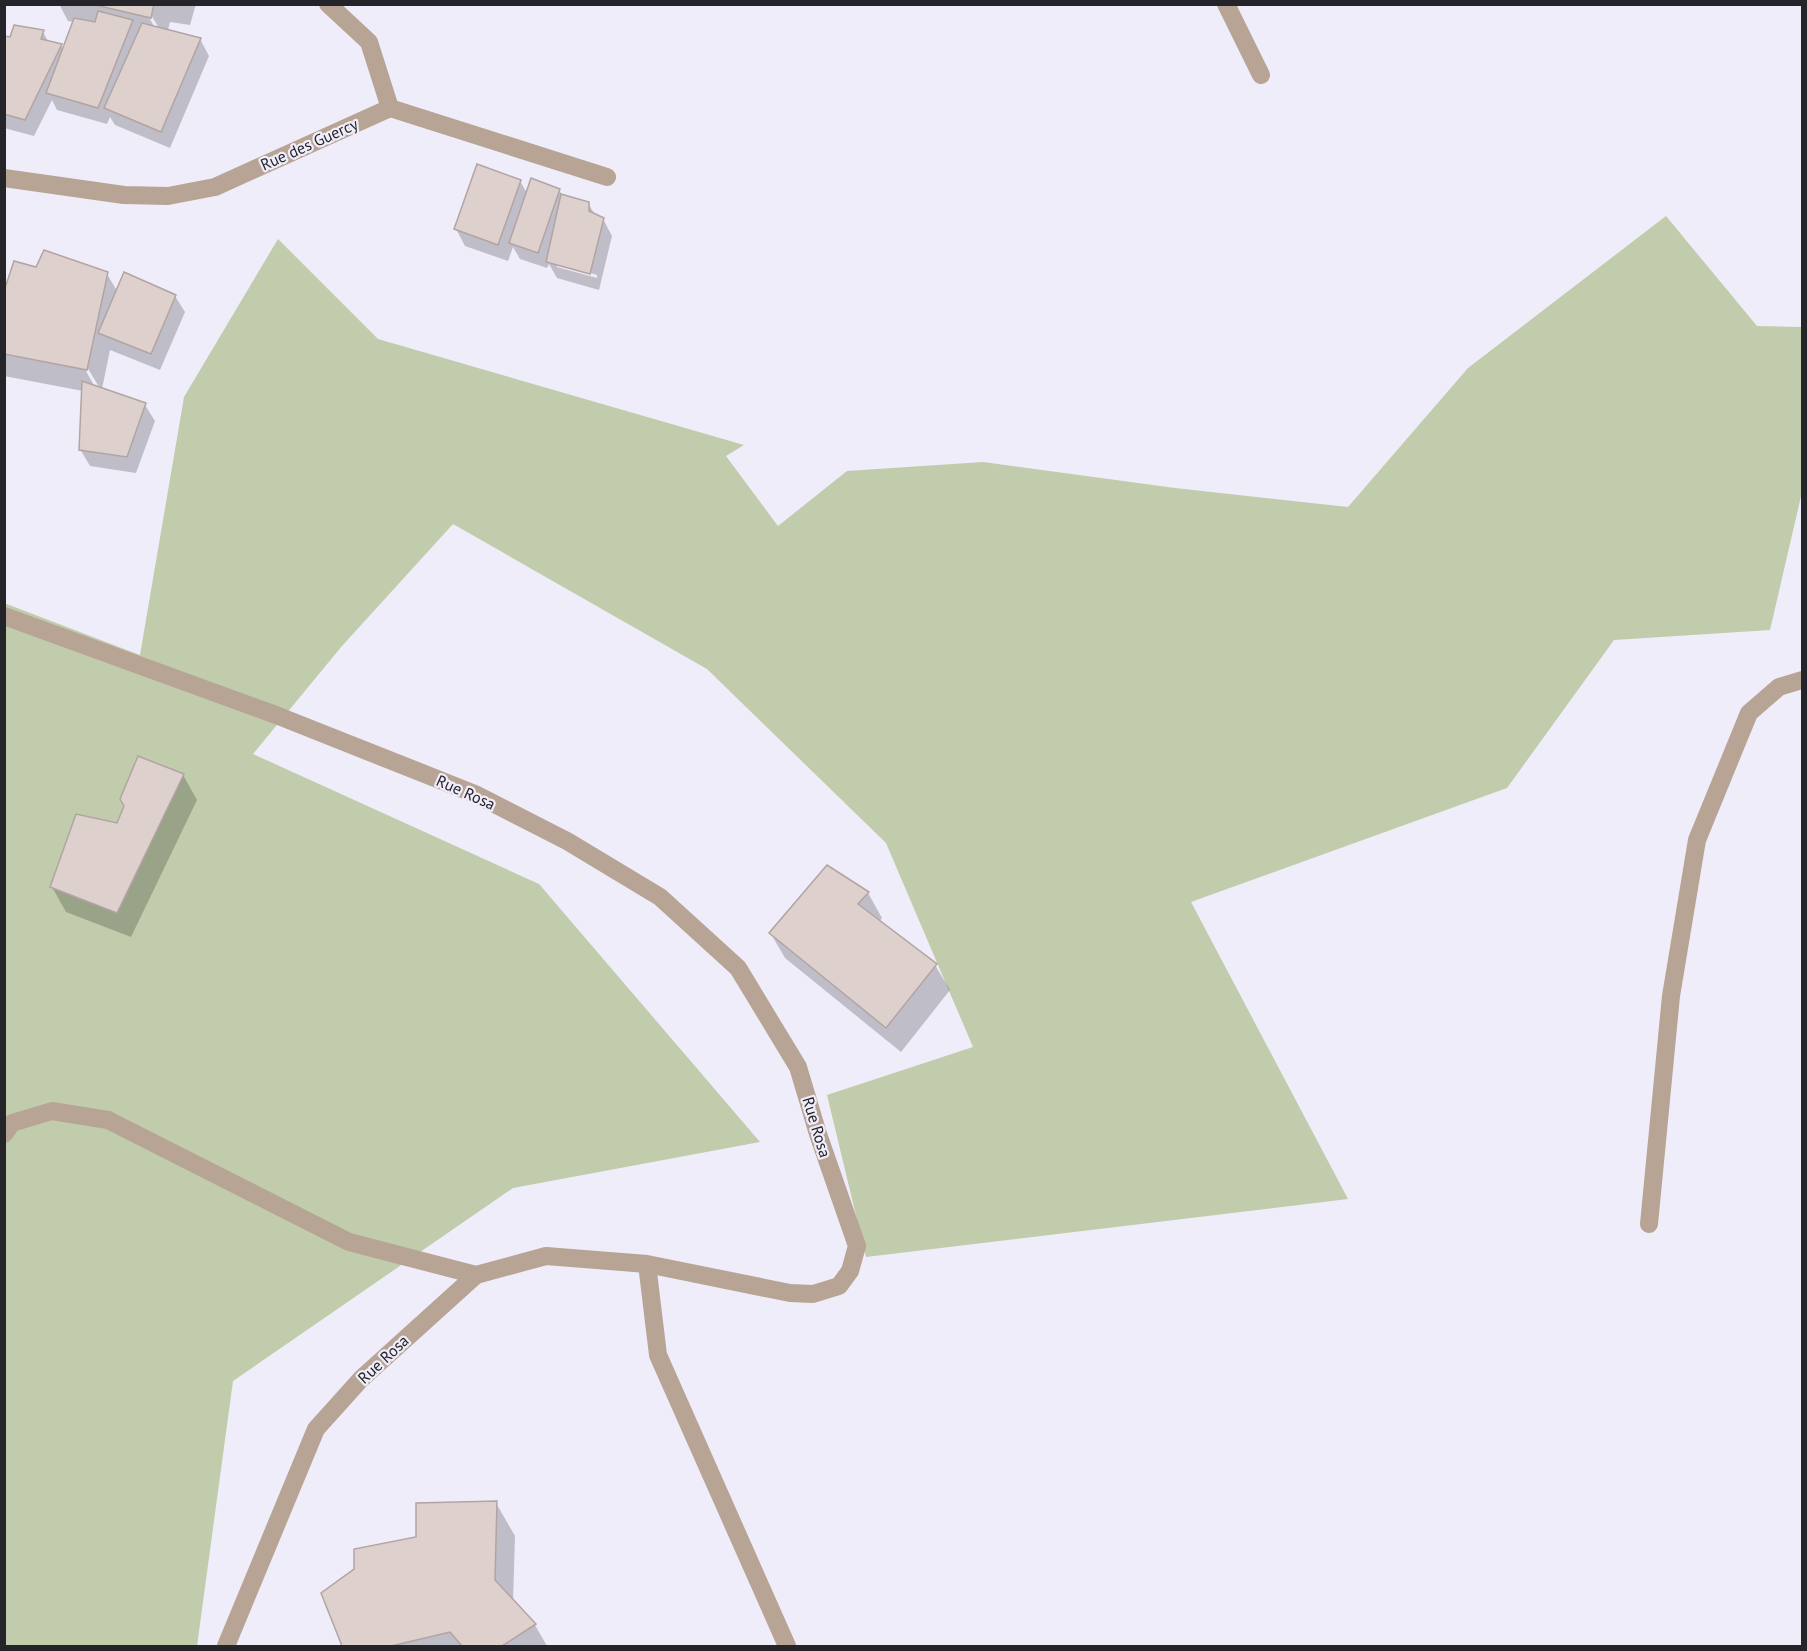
<svg xmlns="http://www.w3.org/2000/svg" width="1807" height="1651" font-family="'PT Sans',sans-serif">
	<rect width="100%" height="100%" fill="#efedf9"/>
	<path fill="#c0ccab" d="M 1666,216 L 1757,326 L 1802,327 L 1802,492 L 1770,630 L 1614,640 L 1507,788 L 1191,902 L 1348,1199 L 866,1257 L 827,1095 L 973,1047 L 886,843 L 707,669 L 453,524 L 342,646 L 253,754 L 539,884 L 760,1142 L 513,1188 L 233,1381 L 197,1646 L 5,1646 L 4,603 L 140,655 L 184,397 L 278,239 L 378,339 L 744,445 L 726,456 L 778,526 L 847,471 L 983,462 L 1175,488 L 1348,507 L 1468,368 Z"/>
	<path fill="#0003" fill-rule="evenodd" d="M 59,4 L 196,4 L 190,25 L 170,22 L 168,30 L 200,39 L 209,56 L 170,148 L 115,125 L 110,117 L 107,124 L 57,110 L 52,100 L 34,136 L 4,128 L 4,38 L 43,32 L 49,43 L 61,46 L 64,50 L 74,22 L 68,21 ZM 148,10 L 159,28 L 155,28 L 146,12 Z
		M 520,181 L 527,193 L 559,190 L 563,196 L 588,203 L 595,215 L 603,219 L 612,236 L 599,290 L 557,278 L 549,264 L 547,268 L 520,259 L 513,247 L 508,261 L 465,246 L 456,229 ZM 557,263 L 597,275 L 597,278 L 557,267 Z
		M 37,268 L 107,274 L 117,291 L 175,296 L 185,312 L 160,370 L 110,350 L 102,389 L 145,405 L 155,421 L 136,473 L 90,466 L 80,449 L 83,391 L 4,376 L 4,296 ZM 84,362 L 99,387 L 95,387 L 82,364 Z
		M 183,775 L 197,800 L 131,937 L 66,912 L 52,887 L 118,825 Z
		M 828,867 L 868,893 L 882,918 L 879,922 L 935,965 L 950,990 L 901,1052 L 785,958 L 771,934 Z
		M 496,1503 L 515,1536 L 513,1602 L 535,1625 L 547,1646 L 343,1646 L 323,1594 L 418,1538 Z"/>
	<path fill="#ded0cd" stroke="#b2a4a2" stroke-width="1.5" d="M 91,4 L 154,4 L 151,18 Z
		M 98,11 L 133,20 L 98,108 L 46,93 L 74,18 L 95,22 Z
		M 142,23 L 201,38 L 161,132 L 104,108 Z
		M 14,25 L 44,30 L 41,39 L 62,44 L 25,120 L 4,114 L 4,36 L 10,37 Z
		M 477,164 L 521,180 L 498,245 L 454,229 Z
		M 531,178 L 560,189 L 538,253 L 509,243 Z
		M 561,194 L 589,202 L 589,211 L 604,218 L 590,274 L 546,262 Z
		M 44,250 L 108,272 L 87,370 L 4,354 L 4,291 L 14,261 L 36,267 Z
		M 124,272 L 176,295 L 151,354 L 98,333 Z
		M 82,381 L 146,403 L 127,457 L 79,450 Z
		M 138,756 L 184,774 L 117,913 L 50,887 L 76,814 L 117,823 L 124,806 L 120,799 Z
		M 827,865 L 869,892 L 858,904 L 937,964 L 886,1028 L 769,933 Z
		M 497,1501 L 495,1580 L 536,1624 L 502,1646 L 462,1646 L 450,1632 L 391,1646 L 342,1646 L 321,1593 L 354,1569 L 354,1549 L 416,1537 L 416,1503 Z"/>
	<g fill="none" stroke-linecap="round" stroke-linejoin="round">
		<path stroke="#b7a495" stroke-width="18" d="M 328,4 L 369,42 L 390,108
			M 1226,4 L 1261,75
			M 4,178 L 124,195 L 168,196 L 215,187 L 390,108 L 607,177
			M 4,616 L 276,715 L 475,794 L 567,841 L 660,897 L 738,968 L 798,1067 L 818,1134 L 857,1246 L 850,1271 L 839,1286 L 813,1294 L 790,1293 L 647,1264 L 546,1256 L 476,1275 L 361,1379 L 316,1429 L 226,1646
			M 4,1134 L 12,1123 L 52,1111 L 108,1120 L 349,1242 L 476,1275
			M 1649,1224 L 1671,996 L 1697,840 L 1749,713 L 1779,687 L 1802,680
			M 647,1264 L 658,1355 L 787,1646"/>
	</g>
	<g text-anchor="middle" stroke-width="4.5" stroke-linejoin="round" paint-order="stroke">
		<g font-size="16" fill="#252429" stroke="#efedf9">
			<text transform="translate(309 144) rotate(-24)" y="6">Rue des Guercy</text>
			<text transform="translate(466 792) rotate(24)" y="6">Rue Rosa</text>
			<text transform="translate(817 1127) rotate(73)" y="6">Rue Rosa</text>
			<text transform="translate(383 1359) rotate(-43)" y="6">Rue Rosa</text>
		</g>
	</g>
	<rect width="1807" height="1651" fill="none" stroke="#252429" stroke-width="12"/>
</svg>
